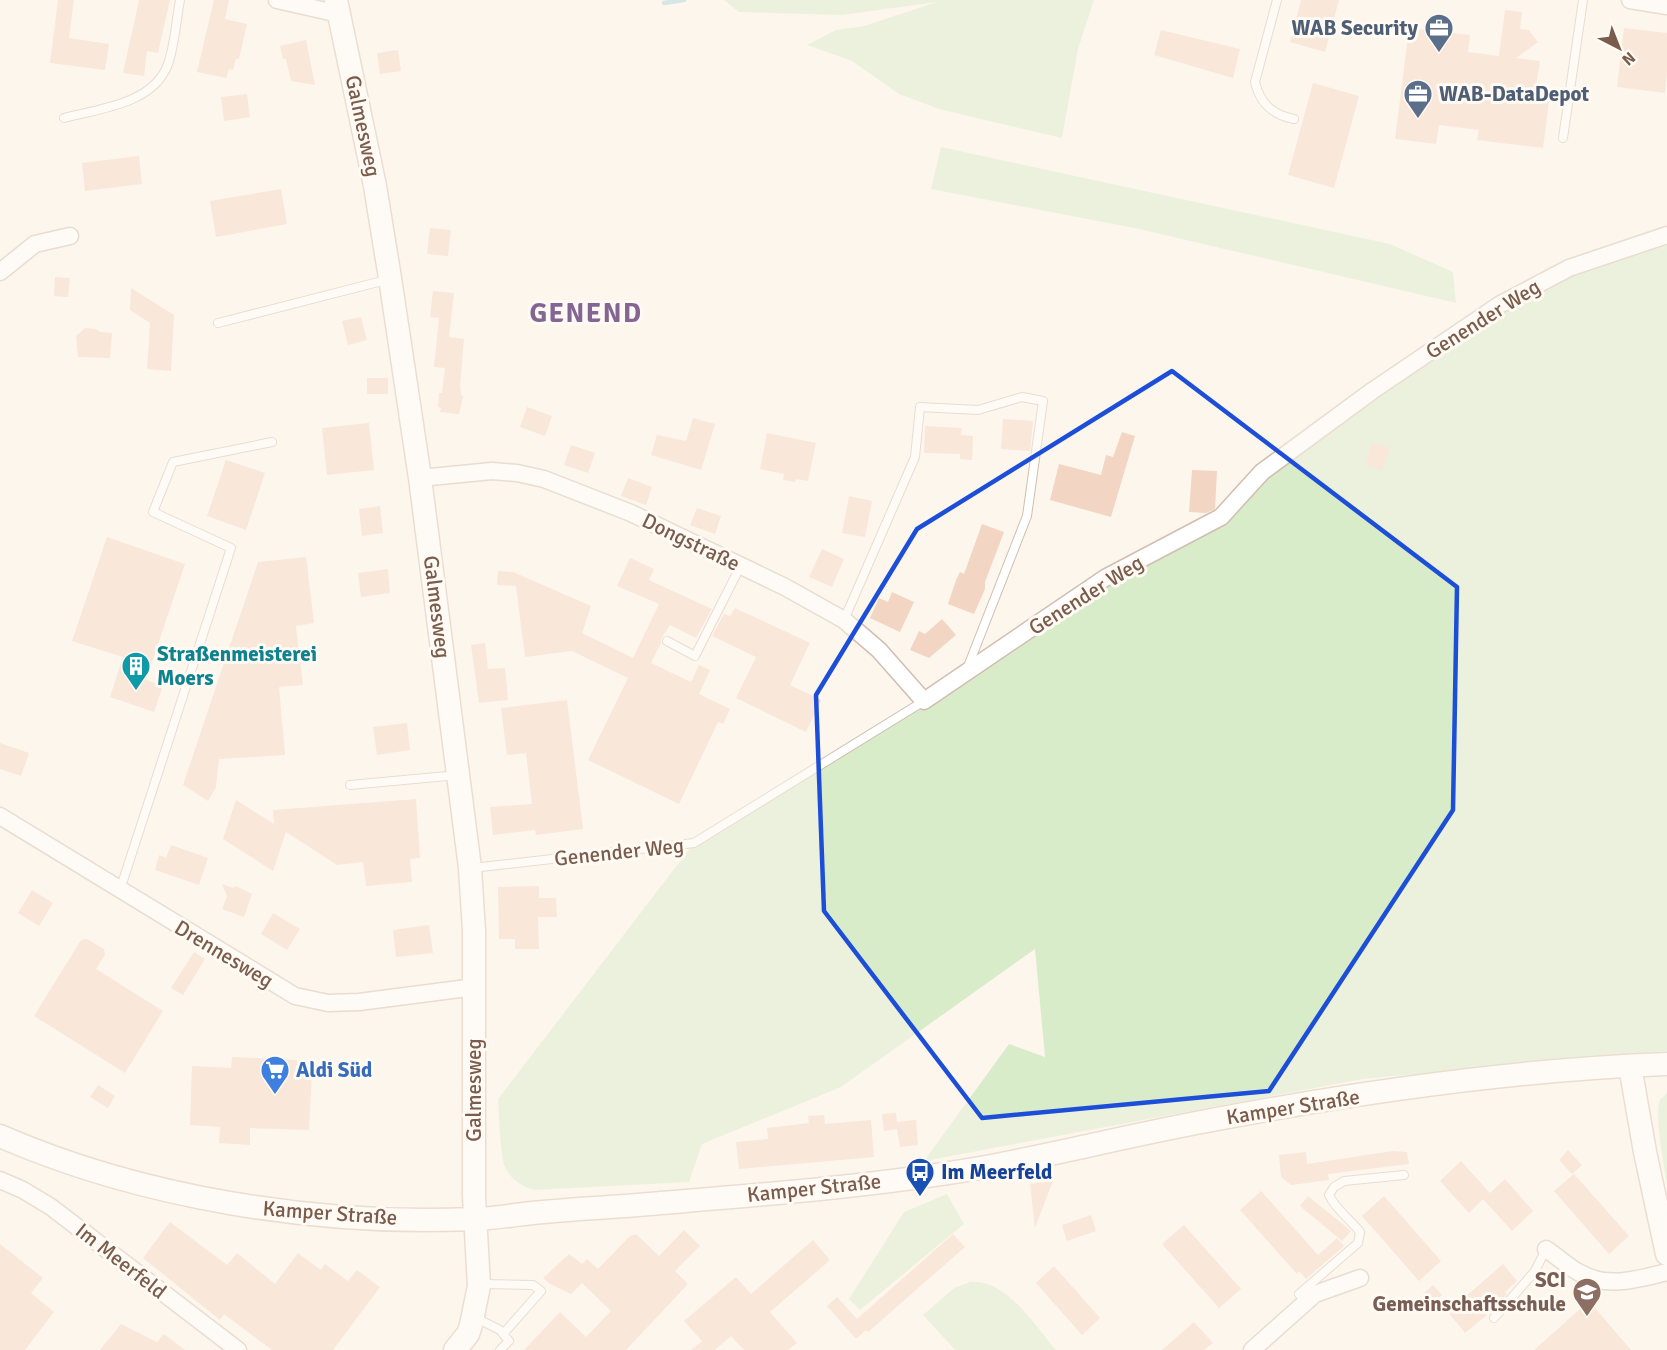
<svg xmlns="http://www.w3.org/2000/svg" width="1667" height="1350" font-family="Signika,sans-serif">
	<rect width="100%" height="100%" fill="#fdf6ec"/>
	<path fill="#d8ecc9" d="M 724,0 L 1094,0 L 1078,49 L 1062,138 L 939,109 L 899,94 L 852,61 L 807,45 L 836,30 L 864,26 L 937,2 L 842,15 L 739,12 Z
		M 941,147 L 1390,244 L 1453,272 L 1456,303 L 1139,229 L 931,189 Z
		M 1667,235 L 1667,1051 L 1363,1079 L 924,1161 L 1009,1044 L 1045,1057 L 1035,949 L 841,1087 L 702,1144 L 689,1182 L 534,1190 C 522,1187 510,1179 505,1167 C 500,1155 499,1115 498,1099 L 694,843 L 966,673 L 1105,578 L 1221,517 L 1262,472 L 1499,305 Z
		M 1667,1093 L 1667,1184 C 1664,1167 1654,1115 1660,1100 C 1662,1098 1665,1095 1667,1093 Z
		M 947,1194 L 964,1224 L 860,1310 L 849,1299 L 904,1212 Z
		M 970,1282 C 1006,1279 1034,1324 1056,1350 L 955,1350 L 923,1315 L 954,1288 Z"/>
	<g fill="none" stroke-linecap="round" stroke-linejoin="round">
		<path stroke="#a5d3da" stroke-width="4.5" d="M 664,3 L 684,0"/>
	</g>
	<path fill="#f3d5c3" d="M 58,0 L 74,0 L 69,38 L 109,44 L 105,70 L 50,63 Z
		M 139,0 L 170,0 L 158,53 L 147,51 L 144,76 L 123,73 Z
		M 214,0 L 229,0 L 225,19 L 247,24 L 239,59 L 236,59 L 233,70 L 229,69 L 226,78 L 197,72 Z
		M 1301,0 L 1339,0 L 1325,52 L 1290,42 Z
		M 1505,10 L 1522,12 L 1520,29 L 1529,30 L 1538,42 L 1516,58 L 1540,61 L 1534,99 L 1549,101 L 1543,148 L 1477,140 L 1479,130 L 1439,125 L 1436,144 L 1395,139 L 1409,28 L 1470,35 L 1468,52 L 1499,56 Z
		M 1624,28 L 1667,33 L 1667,74 L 1665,93 L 1617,87 Z
		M 1161,30 L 1240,49 L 1233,78 L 1154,55 Z
		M 306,40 L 315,85 L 291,81 L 286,59 L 283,59 L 280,46 Z
		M 398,50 L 401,71 L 380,74 L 377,53 Z
		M 1313,83 L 1359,96 L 1334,188 L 1288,175 Z
		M 247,94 L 250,117 L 224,121 L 221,97 Z
		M 139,156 L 142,184 L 85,191 L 82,163 Z
		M 281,189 L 287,224 L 216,237 L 210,201 Z
		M 430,228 L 451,230 L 448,256 L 427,254 Z
		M 55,277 L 70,278 L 68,297 L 54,296 Z
		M 131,288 L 174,315 L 171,371 L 147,369 L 150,323 L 130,310 Z
		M 433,291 L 454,293 L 449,337 L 464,339 L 460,386 L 461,394 L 463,397 L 459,414 L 440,412 L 441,408 L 438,407 L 439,393 L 442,393 L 445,368 L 434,367 L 439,318 L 430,317 Z
		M 361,317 L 367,340 L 348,345 L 342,321 Z
		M 85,328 L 96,329 L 100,332 L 112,333 L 110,358 L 78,357 L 76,336 Z
		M 367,378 L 388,378 L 388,394 L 367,394 Z
		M 527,407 L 552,416 L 545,436 L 520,427 Z
		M 693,418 L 715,424 L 701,470 L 651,455 L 657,435 L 686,441 Z
		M 1003,419 L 1033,421 L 1030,451 L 1001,449 Z
		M 369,423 L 374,470 L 327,475 L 322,428 Z
		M 925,426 L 962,428 L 961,435 L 973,436 L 972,460 L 960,459 L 960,454 L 924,453 Z
		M 1122,432 L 1135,436 L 1111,517 L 1050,500 L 1059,464 L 1101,475 L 1106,455 L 1113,457 Z
		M 767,433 L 816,443 L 808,481 L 796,479 L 795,482 L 783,480 L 784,474 L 760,469 Z
		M 1372,442 L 1390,448 L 1382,471 L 1365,465 Z
		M 571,445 L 595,453 L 588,473 L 564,465 Z
		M 226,460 L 265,473 L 246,530 L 207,516 Z
		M 1192,470 L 1217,471 L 1215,509 L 1206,513 L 1189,512 Z
		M 628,478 L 652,487 L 646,505 L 621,496 Z
		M 849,496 L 872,501 L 865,537 L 842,533 Z
		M 380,506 L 383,533 L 362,536 L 359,509 Z
		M 697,508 L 721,516 L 715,534 L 690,525 Z
		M 982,524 L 1004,532 L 985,582 L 985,589 L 974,614 L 948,604 L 956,580 L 960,572 L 964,574 Z
		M 107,537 L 185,564 L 146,680 L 163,686 L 154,712 L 110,697 L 123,657 L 72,641 Z
		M 822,549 L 844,559 L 832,587 L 809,577 Z
		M 306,557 L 314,623 L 296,626 L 303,685 L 279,687 L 285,755 L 219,759 L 216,787 L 208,801 L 183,785 L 258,562 Z
		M 630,558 L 654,569 L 649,580 L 712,609 L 696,638 L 670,625 L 661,639 L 661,643 L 651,663 L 691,682 L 699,665 L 710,670 L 699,694 L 730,709 L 723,724 L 718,722 L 679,804 L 588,760 L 628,678 L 572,651 L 525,657 L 516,586 L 497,585 L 498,571 L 513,572 L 591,606 L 582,633 L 633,658 L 659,604 L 617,586 Z
		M 388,569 L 390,593 L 361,597 L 358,573 Z
		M 892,592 L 914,602 L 900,632 L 870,618 L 879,598 L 888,602 Z
		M 735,608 L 810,643 L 790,685 L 821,700 L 806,732 L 736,698 L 756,657 L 712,636 L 724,614 L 730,616 Z
		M 942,619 L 956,635 L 929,658 L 910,650 L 919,631 L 925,634 Z
		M 485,643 L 488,669 L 505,668 L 508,700 L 479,703 L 471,645 Z
		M 567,700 L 583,829 L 536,835 L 535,830 L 493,835 L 490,807 L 532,804 L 526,753 L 507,755 L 501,708 Z
		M 407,723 L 410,750 L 377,755 L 373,727 Z
		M 0,743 L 29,753 L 21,776 L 0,769 Z
		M 416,799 L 420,858 L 410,859 L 412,882 L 366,886 L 363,862 L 337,865 L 286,832 L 273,871 L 223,839 L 236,800 L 274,824 L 273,810 Z
		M 171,845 L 208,858 L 199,885 L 155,870 L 159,855 L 166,858 Z
		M 222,884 L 233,888 L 236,886 L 252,894 L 244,917 L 222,909 L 227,896 Z
		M 539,886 L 539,898 L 556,898 L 557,917 L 538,917 L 539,949 L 515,949 L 515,939 L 499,939 L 498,887 Z
		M 32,890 L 53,903 L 39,926 L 18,913 Z
		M 273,913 L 300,929 L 287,950 L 261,934 Z
		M 429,925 L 433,953 L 396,957 L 393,930 Z
		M 87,939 L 104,949 L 105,955 L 96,969 L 163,1011 L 125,1073 L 34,1016 L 81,940 Z
		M 194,952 L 205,959 L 183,995 L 171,988 Z
		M 232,1057 L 297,1060 L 297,1070 L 312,1071 L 309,1130 L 250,1128 L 250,1145 L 219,1143 L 220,1127 L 190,1125 L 192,1066 L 231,1068 Z
		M 98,1085 L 115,1096 L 108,1108 L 90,1097 Z
		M 896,1113 L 897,1122 L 916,1120 L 918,1145 L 900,1147 L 897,1129 L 884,1131 L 882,1114 Z
		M 824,1115 L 825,1124 L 871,1120 L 874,1157 L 739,1169 L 736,1142 L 768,1139 L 767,1128 L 809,1123 L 808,1116 Z
		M 1568,1150 L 1582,1165 L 1572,1174 L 1559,1160 Z
		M 1393,1151 L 1407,1152 L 1409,1164 L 1328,1174 L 1329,1180 L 1291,1185 L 1281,1177 L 1279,1155 L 1306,1152 L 1307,1164 Z
		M 1461,1161 L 1490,1193 L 1505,1179 L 1533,1211 L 1512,1231 L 1483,1199 L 1469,1213 L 1440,1181 Z
		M 1574,1174 L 1629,1236 L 1609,1254 L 1554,1191 Z
		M 1053,1181 L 1046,1199 L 1035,1228 L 1030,1184 Z
		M 1261,1191 L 1318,1255 L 1337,1238 L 1344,1246 L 1306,1279 L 1299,1271 L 1297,1274 L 1240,1210 Z
		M 1308,1196 L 1351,1231 L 1342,1241 L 1300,1206 Z
		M 1384,1196 L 1441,1261 L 1419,1281 L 1362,1216 Z
		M 1091,1215 L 1096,1231 L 1067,1241 L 1062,1225 Z
		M 170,1222 L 227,1265 L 237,1253 L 275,1284 L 298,1253 L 321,1270 L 325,1264 L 348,1281 L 357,1270 L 380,1287 L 333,1350 L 272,1350 L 224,1314 L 220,1320 L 143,1258 Z
		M 1184,1225 L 1241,1289 L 1219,1308 L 1162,1244 Z
		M 684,1230 L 700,1246 L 675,1271 L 688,1284 L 626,1350 L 524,1350 L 560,1312 L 586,1337 L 611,1311 L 582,1283 L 571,1294 L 550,1284 L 543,1278 L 569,1254 L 582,1264 L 587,1259 L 598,1269 L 630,1236 L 636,1234 L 659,1256 Z
		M 953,1234 L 965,1247 L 868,1332 L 866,1330 L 856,1339 L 827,1306 L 837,1297 L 857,1319 Z
		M 813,1240 L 830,1260 L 770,1312 L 797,1343 L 788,1350 L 744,1350 L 731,1336 L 715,1350 L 691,1350 L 702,1341 L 684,1321 L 736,1277 L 751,1294 Z
		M 0,1244 L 43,1278 L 31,1293 L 54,1312 L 25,1350 L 0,1350 Z
		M 1503,1264 L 1517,1281 L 1505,1292 L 1507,1294 L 1501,1300 L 1485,1313 L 1487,1315 L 1465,1333 L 1448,1312 Z
		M 1054,1266 L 1100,1318 L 1082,1335 L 1036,1283 Z
		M 1433,1285 L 1442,1295 L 1432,1304 L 1423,1294 Z
		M 1589,1301 L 1631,1350 L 1534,1350 Z
		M 1194,1322 L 1213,1343 L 1204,1350 L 1162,1350 Z
		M 121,1324 L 157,1342 L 164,1334 L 185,1350 L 100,1350 Z"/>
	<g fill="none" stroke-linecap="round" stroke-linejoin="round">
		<g stroke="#d1beb0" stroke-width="10">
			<path id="lane" d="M 1277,0 L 1255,82 C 1260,104 1273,115 1294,119
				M 64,118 C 98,109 154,104 168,64 C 175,44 176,21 180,0
				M 1563,138 L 1583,0
				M 218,323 L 390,279
				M 844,620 L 915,457 L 920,407 L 978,410 L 1022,397 L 1043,401 L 1027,516 L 967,669
				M 667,641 L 695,656 L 741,565
				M 350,785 L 458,775
				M 472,868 L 694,843 L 924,701
				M 120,890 L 231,548 L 153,512 L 173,462 L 272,442
				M 482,1284 L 533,1285 L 541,1291 L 503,1334
				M 1306,1302 L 1299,1294 L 1358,1243 L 1360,1232 C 1350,1219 1336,1210 1329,1195 L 1334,1187 L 1344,1181 L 1404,1175
				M 474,1317 L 500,1330 L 509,1341 L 500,1350
				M 1494,1318 L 1535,1271 L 1546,1249"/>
		</g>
		<g stroke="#d1beb0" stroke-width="19">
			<path id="street" d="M 277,0 L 339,14
				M 1630,0 L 1667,6
				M 0,272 L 35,244 L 70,236
				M 420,478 L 492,471 L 517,473 L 544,479 L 631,513 L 785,587 L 844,620 L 879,650 L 924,701 L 1105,578 L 1221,517 L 1262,472 L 1372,391 L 1499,305 L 1569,268 L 1667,235
				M 0,816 L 295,996 L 328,1003 L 359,1002 L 475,987
				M 0,1180 L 23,1190 L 51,1207 L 238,1350
				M 1546,1249 C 1557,1256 1568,1267 1580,1273 C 1607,1289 1639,1279 1667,1272
				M 1252,1350 L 1315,1294 L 1360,1278"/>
		</g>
		<g stroke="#d6c0b0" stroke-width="25">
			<path id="secondary" d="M 336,0 L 375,186 L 390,278 L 420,478 L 470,868 L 474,931 L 474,1196 L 479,1286 L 471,1325 L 468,1334 L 455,1350
				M 1630,1066 L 1645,1152 L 1667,1254
				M 0,1136 C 142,1198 318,1226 473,1219 C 493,1219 512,1215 532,1213 C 563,1210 594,1208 625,1206 C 743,1196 862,1188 980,1168 C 1052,1155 1123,1137 1196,1123 C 1351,1093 1509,1070 1667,1064"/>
		</g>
		<use href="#lane" stroke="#fff" stroke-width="8"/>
		<use href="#street" stroke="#fff" stroke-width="16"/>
		<use href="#secondary" stroke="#fff" stroke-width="22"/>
	</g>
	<path d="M0 0H1667V1350H0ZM 1172,371 L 1457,587 L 1453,810 L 1269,1091 L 982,1118 L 824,911 L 816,695 L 917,529 Z" fill="#fdf6ec" fill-opacity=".55" fill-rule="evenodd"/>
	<path fill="none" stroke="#1d4ed8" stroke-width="4.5" stroke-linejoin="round" d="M 1172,371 L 1457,587 L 1453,810 L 1269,1091 L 982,1118 L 824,911 L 816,695 L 917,529 Z"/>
	<defs>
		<g id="office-pin" transform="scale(1.5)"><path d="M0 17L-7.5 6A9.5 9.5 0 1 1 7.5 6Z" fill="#5c6f8a" stroke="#fffaf3"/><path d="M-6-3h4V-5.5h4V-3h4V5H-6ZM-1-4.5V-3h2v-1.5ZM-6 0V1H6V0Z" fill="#fff"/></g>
		<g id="building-pin" transform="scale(1.5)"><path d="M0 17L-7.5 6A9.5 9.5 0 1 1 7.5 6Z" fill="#0f9aa8" stroke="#fffaf3"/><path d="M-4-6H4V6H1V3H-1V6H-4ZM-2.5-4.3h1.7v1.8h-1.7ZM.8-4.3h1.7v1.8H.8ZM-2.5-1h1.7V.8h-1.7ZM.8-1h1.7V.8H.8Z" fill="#fff"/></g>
		<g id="supermarket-pin" transform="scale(1.5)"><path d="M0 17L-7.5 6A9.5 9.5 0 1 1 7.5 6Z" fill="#3f7fe0" stroke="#fffaf3"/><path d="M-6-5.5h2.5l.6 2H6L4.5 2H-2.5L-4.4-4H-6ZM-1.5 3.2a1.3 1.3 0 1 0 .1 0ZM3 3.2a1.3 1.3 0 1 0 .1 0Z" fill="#fff"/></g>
		<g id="bus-pin" transform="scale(1.5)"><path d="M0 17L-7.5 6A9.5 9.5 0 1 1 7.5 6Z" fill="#1a4fb4" stroke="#fffaf3"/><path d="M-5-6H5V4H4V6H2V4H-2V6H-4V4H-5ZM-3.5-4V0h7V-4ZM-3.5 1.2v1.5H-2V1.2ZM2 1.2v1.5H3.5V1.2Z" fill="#fff"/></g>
		<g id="school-pin" transform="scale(1.5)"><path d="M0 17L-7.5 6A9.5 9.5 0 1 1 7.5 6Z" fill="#8d6e63" stroke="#fffaf3"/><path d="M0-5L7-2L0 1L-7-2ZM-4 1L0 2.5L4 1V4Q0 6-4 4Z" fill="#fff"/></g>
	</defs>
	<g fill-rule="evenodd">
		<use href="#office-pin" x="1439" y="28"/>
		<use href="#office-pin" x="1418" y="94"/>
		<use href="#building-pin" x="136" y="666"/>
		<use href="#supermarket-pin" x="275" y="1070"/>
		<use href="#bus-pin" x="920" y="1172"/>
		<use href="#school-pin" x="1587" y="1292"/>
	</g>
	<g text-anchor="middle" stroke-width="6" stroke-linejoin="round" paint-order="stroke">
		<g font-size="21" font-weight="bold" fill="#4e5e75" stroke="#fffaf3" text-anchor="end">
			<text x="1418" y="35">WAB Security</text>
			<text x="1439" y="101" text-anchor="start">WAB-DataDepot</text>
		</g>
		<g font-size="21" fill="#7a5c4d" stroke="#fffaf3">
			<text transform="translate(363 126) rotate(78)" y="7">Galmesweg</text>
			<text transform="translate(1483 319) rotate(-32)" y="7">Genender Weg</text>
			<text transform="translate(691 542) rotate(26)" y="7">Dongstraße</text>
			<text transform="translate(1086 595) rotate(-32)" y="7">Genender Weg</text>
			<text transform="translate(437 607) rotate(83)" y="7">Galmesweg</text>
			<text transform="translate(619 852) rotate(-6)" y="7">Genender Weg</text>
			<text transform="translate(224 954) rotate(31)" y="7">Drennesweg</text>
			<text transform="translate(474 1090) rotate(-90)" y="7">Galmesweg</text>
			<text transform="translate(1293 1107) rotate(-9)" y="7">Kamper Straße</text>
			<text transform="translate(814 1188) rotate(-6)" y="7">Kamper Straße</text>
			<text transform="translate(330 1213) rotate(4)" y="7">Kamper Straße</text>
			<text transform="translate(121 1261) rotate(38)" y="7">Im Meerfeld</text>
		</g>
		<g font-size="21" font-weight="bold" fill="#0d838f" stroke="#fffaf3" text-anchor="start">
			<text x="157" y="661">Straßenmeisterei<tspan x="157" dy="24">Moers</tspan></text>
		</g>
		<g font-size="21" font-weight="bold" fill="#366cbe" stroke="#fffaf3" text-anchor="start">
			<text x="296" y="1077">Aldi Süd</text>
		</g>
		<g font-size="21" font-weight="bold" fill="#164399" stroke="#fffaf3" text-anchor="start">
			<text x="941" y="1179">Im Meerfeld</text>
		</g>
		<g font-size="21" font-weight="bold" fill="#785e54" stroke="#fffaf3" text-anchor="end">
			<text x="1566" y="1287">SCI<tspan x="1566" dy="24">Gemeinschaftsschule</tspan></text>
		</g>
		<g font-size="27" font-weight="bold" letter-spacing="1.5" fill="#846695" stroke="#fffaf3">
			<text x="586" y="322">GENEND</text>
		</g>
	</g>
	<g transform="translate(1619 48) rotate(138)" stroke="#fffaf3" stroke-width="4.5" paint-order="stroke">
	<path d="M0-4.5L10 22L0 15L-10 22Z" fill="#7a5c4d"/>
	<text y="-9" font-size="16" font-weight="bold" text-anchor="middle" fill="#7a5c4d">N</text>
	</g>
</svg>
